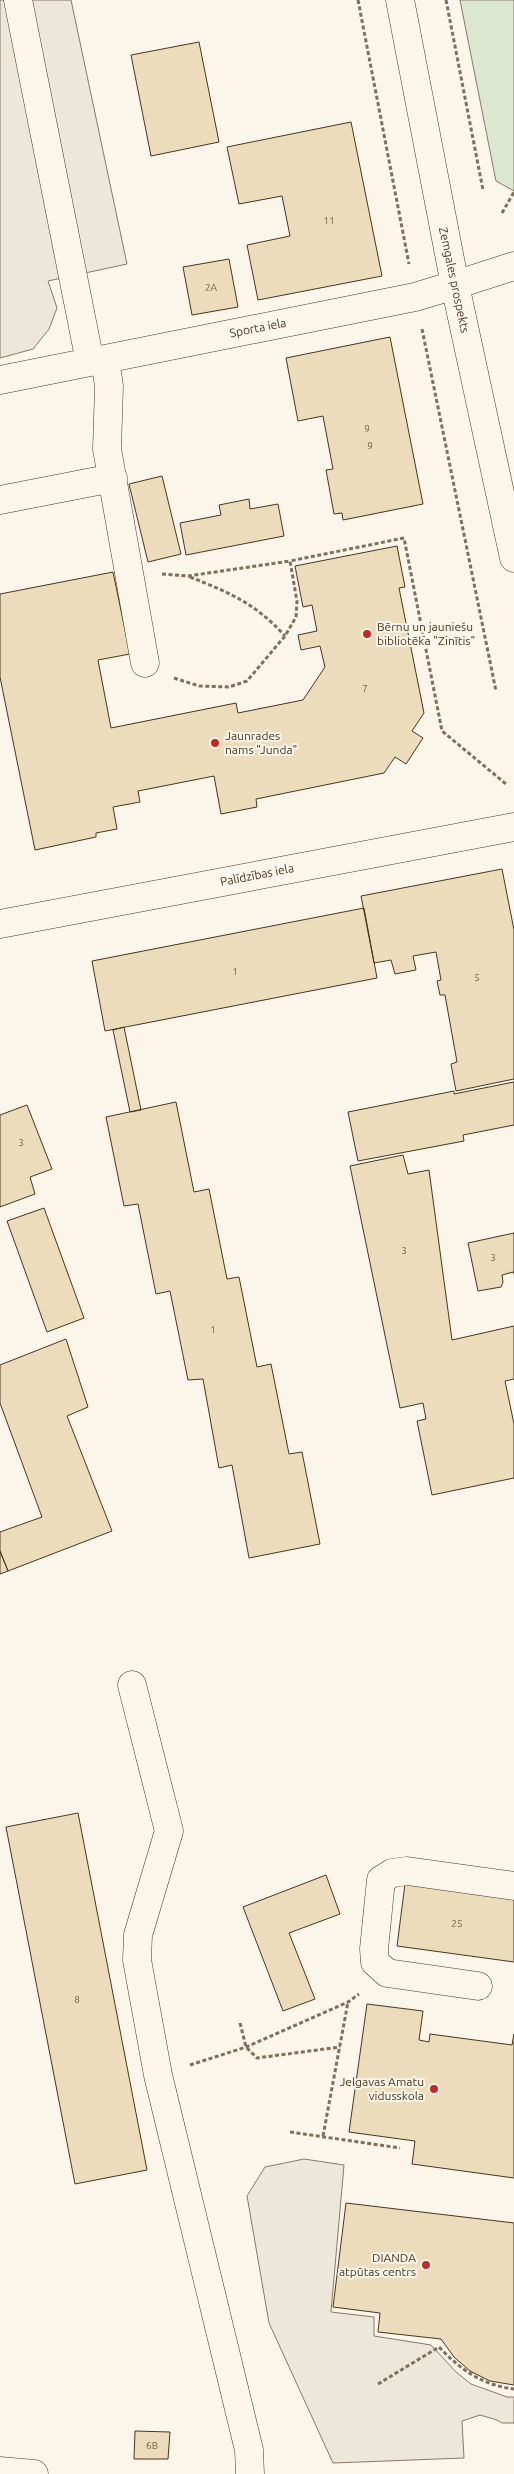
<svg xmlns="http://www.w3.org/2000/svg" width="514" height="2474" font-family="Ubuntu,sans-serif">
	<rect width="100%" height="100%" fill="#fbf6e9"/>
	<path fill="#dce7d0" stroke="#887966" d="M 460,0 L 514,0 L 514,191 L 496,181 Z"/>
	<path fill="#ede7d9" stroke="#887966" d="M 0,0 L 71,0 L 127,264 L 48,281 L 57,308 L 49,329 L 33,349 L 0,358 Z
		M 304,2159 L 344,2165 L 331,2312 L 374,2317 L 374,2336 L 431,2345 L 456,2372 L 471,2384 L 507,2397 L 514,2397 L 514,2423 L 502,2423 L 497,2420 L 480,2415 L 462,2421 L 464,2458 L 333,2463 L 269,2323 L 247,2196 L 265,2167 Z"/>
	<path fill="#ecdcbc" stroke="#4a3520" d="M 199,42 L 219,142 L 151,156 L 131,55 Z
		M 351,122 L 382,276 L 258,300 L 247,245 L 290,236 L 282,196 L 239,204 L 227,147 Z
		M 229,259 L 238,307 L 192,315 L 183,267 Z
		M 390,337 L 423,504 L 343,520 L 342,513 L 334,514 L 326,470 L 333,469 L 323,416 L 298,421 L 286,358 Z
		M 162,476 L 181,554 L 148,562 L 129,484 Z
		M 249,499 L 250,509 L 278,504 L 284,536 L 186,555 L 180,523 L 221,515 L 219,505 Z
		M 397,546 L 405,587 L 399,588 L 424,713 L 412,731 L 423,738 L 406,764 L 395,757 L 384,773 L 256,799 L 257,807 L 221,814 L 214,776 L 138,791 L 140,802 L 113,807 L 117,829 L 96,833 L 96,837 L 35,850 L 0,677 L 0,594 L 113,572 L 130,654 L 98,660 L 111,728 L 236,703 L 238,713 L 303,700 L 325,667 L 320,646 L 301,650 L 298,635 L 317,631 L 312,605 L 303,607 L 295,566 Z
		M 502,869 L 514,930 L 514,1079 L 456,1091 L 451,1064 L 457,1062 L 445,995 L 440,995 L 437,981 L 441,980 L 436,952 L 413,956 L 416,970 L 395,974 L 391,960 L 374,963 L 361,896 Z
		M 364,908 L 377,978 L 105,1031 L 92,961 Z
		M 124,1027 L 141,1110 L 130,1112 L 113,1030 Z
		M 514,1082 L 514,1125 L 463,1135 L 464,1141 L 358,1161 L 348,1112 L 454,1091 L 454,1094 Z
		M 176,1102 L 194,1192 L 209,1189 L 227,1279 L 239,1277 L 257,1367 L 271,1364 L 289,1454 L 302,1452 L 320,1544 L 249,1558 L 232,1465 L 219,1468 L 203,1379 L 188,1380 L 170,1291 L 156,1294 L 138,1204 L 124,1206 L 106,1117 Z
		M 27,1105 L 52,1169 L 30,1177 L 35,1194 L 0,1207 L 0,1115 Z
		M 403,1155 L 408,1174 L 429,1170 L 452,1340 L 514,1326 L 514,1379 L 505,1381 L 514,1424 L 514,1478 L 432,1495 L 417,1421 L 426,1419 L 423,1403 L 400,1408 L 350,1166 Z
		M 44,1208 L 84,1318 L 47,1332 L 7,1221 Z
		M 514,1233 L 514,1274 L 513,1272 L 502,1275 L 503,1282 L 501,1287 L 478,1291 L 468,1243 Z
		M 66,1339 L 88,1407 L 67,1416 L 112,1531 L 8,1571 L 0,1551 L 0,1532 L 42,1517 L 0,1403 L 0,1365 Z
		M 0,1551 L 8,1571 L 0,1574 Z
		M 78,1813 L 147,2170 L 75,2184 L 6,1827 Z
		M 326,1875 L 340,1914 L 289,1933 L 315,1999 L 283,2011 L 243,1907 Z
		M 405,1884 L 514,1899 L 514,1962 L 397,1946 Z
		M 367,2004 L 423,2011 L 419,2040 L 429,2042 L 430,2034 L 512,2045 L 514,2034 L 514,2178 L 412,2164 L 415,2141 L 349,2132 Z
		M 346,2203 L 514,2223 L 514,2385 L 490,2381 L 470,2371 L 454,2357 L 441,2339 L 378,2332 L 380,2313 L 333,2307 Z
		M 135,2431 L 170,2432 L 168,2459 L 134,2459 Z"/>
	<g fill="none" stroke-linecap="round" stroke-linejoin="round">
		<g stroke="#4a3520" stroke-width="29">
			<path id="minor" d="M 18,0 L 90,362
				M 105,359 L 109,386 L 107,449 L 145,663
				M 0,380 L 415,297 L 455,285 L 400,0
				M 0,500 L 113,478
				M 0,924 L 514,827
				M 132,1685 L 169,1831 L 138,1935 L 137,1960 L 158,2075 L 249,2450 L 250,2474
				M 478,1986 L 387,1973 L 375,1962 L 374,1949 L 381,1880 L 392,1873 L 407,1871 L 514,1886
				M 0,2471 L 34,2474"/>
		</g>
		<g stroke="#4a3520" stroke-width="29">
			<path id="major" d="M 514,266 L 455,285 L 514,558"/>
		</g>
		<path stroke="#7f6f5c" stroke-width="3" stroke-dasharray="4 2.5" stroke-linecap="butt" d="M 358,0 L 409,264
			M 446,0 L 483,190
			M 502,213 L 514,192
			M 422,329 L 496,691
			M 162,574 L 188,576 L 290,561
			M 190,577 C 230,593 255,603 285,636
			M 174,678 L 199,686 L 229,687 L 247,681 L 285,636 L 296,617 L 297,601 L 290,561 L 404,538 L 442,731 L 506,784
			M 240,2023 L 246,2047 L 257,2058 L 340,2047
			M 190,2065 L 246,2047 L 348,2002 L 359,1994
			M 290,2132 L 400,2148
			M 323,2136 L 348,2002
			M 378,2384 L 439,2347 C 461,2370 482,2385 514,2389"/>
		<use href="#minor" stroke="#fbf6e9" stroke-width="28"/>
		<use href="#major" stroke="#fbf6e9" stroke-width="28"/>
	</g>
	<g fill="#c62828" stroke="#fbf6e9" stroke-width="2">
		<circle cx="367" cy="634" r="5"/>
		<circle cx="215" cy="743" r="5"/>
		<circle cx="434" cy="2089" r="5"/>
		<circle cx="426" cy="2265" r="5"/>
	</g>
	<g text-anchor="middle" stroke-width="4" stroke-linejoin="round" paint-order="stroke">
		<g font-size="10" fill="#725f47">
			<text x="329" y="224">11</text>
			<text x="211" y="291">2A</text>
			<text x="367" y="432">9</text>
			<text x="370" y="449">9</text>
			<text x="365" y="692">7</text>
			<text x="235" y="975">1</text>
			<text x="477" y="981">5</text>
			<text x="21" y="1146">3</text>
			<text x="404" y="1254">3</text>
			<text x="493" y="1261">3</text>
			<text x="213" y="1333">1</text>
			<text x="457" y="1927">25</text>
			<text x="77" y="2003">8</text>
			<text x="152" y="2449">6B</text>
		</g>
		<g font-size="12" fill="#4a3520" stroke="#fbf6e9">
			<text transform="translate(454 280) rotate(78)" y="4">Zemgales prospekts</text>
			<text transform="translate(258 328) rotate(-11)" y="4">Sporta iela</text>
			<text transform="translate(257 875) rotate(-11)" y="4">Palīdzības iela</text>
		</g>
		<g font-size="12" fill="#4a3520" stroke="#fbf6e9" text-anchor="start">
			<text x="377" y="631">Bērnu un jauniešu<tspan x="377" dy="14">bibliotēka "Zinītis"</tspan></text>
			<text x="225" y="740">Jaunrades<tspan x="225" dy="14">nams "Junda"</tspan></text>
			<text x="424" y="2086" text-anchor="end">Jelgavas Amatu<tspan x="424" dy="14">vidusskola</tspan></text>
			<text x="416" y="2262" text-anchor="end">DIANDA<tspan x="416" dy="14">atpūtas centrs</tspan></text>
		</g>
	</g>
</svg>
